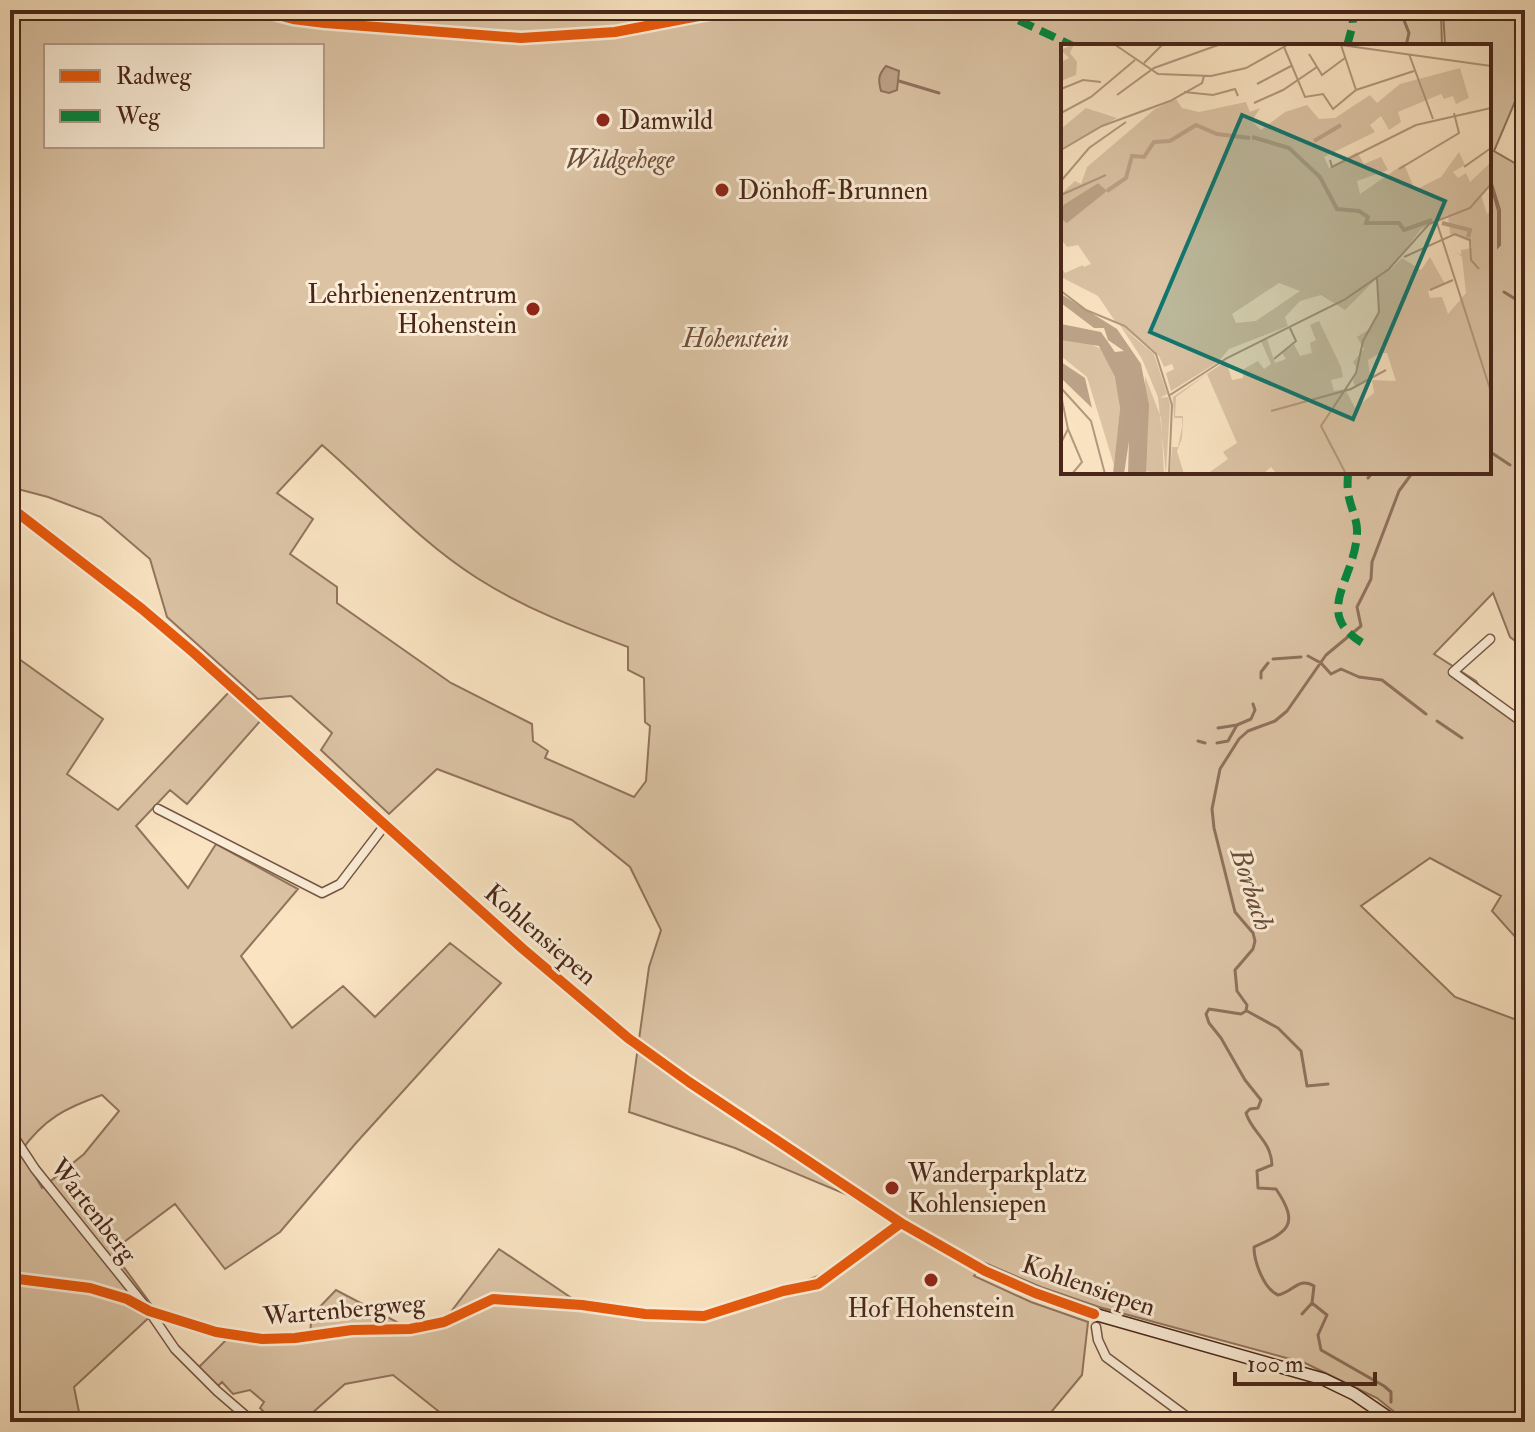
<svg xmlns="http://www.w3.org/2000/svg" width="1535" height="1432" font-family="'IM FELL Double Pica',serif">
	<rect width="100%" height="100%" fill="#f9e3c1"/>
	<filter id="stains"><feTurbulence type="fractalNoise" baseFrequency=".0025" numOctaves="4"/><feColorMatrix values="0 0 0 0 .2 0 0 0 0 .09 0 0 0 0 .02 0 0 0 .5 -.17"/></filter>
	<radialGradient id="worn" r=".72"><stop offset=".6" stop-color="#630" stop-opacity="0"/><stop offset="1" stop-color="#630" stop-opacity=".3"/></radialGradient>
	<path fill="#dbc3a4" stroke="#92745e" stroke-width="2" fill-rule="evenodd" d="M 10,10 L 1441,10 L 1442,46 L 1063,46 L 1063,472 L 1489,472 L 1489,179 L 1498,211 L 1498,247 L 1500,245 L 1500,210 L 1489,174 L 1489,46 L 1445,46 L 1443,10 L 1525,10 L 1525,78 L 1494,151 L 1525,169 L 1525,648 L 1510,637 L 1493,593 L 1434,654 L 1476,681 L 1490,702 L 1525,725 L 1525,948 L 1492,911 L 1501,896 L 1430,858 L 1361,906 L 1455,997 L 1525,1023 L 1525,1220 L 1520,1224 L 1525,1228 L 1525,1422 L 1407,1422 L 1377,1398 L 1305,1363 L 1099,1307 L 1041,1287 L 985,1263 L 974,1276 L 1031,1302 L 1088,1322 L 1082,1375 L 1047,1417 L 1048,1422 L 452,1422 L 393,1375 L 345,1384 L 302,1422 L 274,1422 L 260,1408 L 264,1402 L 250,1390 L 233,1394 L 222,1382 L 217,1387 L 199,1367 L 228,1338 L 267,1343 L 309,1341 L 312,1315 L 336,1290 L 410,1329 L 443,1322 L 499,1249 L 582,1305 L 704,1316 L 801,1288 L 801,1283 L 837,1268 L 896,1226 L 910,1221 L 735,1148 L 629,1112 L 649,967 L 661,930 L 630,867 L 572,820 L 437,769 L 389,814 L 321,750 L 332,733 L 291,696 L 258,699 L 167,617 L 150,559 L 101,517 L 48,497 L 10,487 ZM 46,46 L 322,46 L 322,146 L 46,146 ZM 322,445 C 373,489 420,542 477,578 C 524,608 576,628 628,647 L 628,670 L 644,678 L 645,722 L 650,726 L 646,781 L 634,797 L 545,758 L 548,751 L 533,741 L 532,724 L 451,683 L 337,603 L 337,587 L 290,554 L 313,519 L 277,493 Z
		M 19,659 L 103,719 L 67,774 L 118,810 L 230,691 L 261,720 L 187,804 L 170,790 L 136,826 L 188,888 L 216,844 L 298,889 L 241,956 L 292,1028 L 343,986 L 375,1017 L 450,943 L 501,983 L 356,1143 L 280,1232 L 225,1269 L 175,1204 L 112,1251 L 156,1311 L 74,1387 L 79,1412 L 71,1422 L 10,1422 L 10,661 ZM 102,1095 L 119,1111 L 84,1154 L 42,1188 L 21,1151 C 44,1119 65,1108 102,1095 Z"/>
	<path fill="#bda388" stroke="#8f715c" stroke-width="2" d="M 886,66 L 899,71 L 897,90 L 889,93 L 881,91 C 878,80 878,75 886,66 Z"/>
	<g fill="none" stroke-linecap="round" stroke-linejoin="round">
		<path stroke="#8f715c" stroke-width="3" d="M 1400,10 L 1409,33 L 1406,46
			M 899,81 L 939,93
			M 1504,292 L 1525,305
			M 1489,451 L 1510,465
			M 1516,470 L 1521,472 L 1525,470
			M 1368,478 L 1373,472
			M 1308,656 L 1321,663 L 1331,674 L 1341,669 L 1359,677 L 1382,680 L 1426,714
			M 1273,659 L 1301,657
			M 1261,678 L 1261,672 L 1268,663
			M 1437,721 L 1462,738
			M 1218,728 L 1237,725
			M 1198,741 L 1205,743
			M 1217,743 L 1228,741 L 1237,725 L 1251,719 L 1255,710 L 1253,704
			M 1247,1011 L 1278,1028 L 1301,1051 L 1307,1086 L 1328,1084
			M 1302,1314 L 1312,1303
			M 1391,1402 L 1391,1392 L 1384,1386 L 1321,1350 L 1318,1335 L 1327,1315 L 1312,1303 L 1314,1286 C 1299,1276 1292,1293 1278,1295 C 1264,1289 1254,1262 1254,1247 C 1287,1232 1301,1226 1276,1189 L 1258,1188 L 1257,1171 L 1272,1165 C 1271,1140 1252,1133 1246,1113 L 1250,1109 L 1258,1108 L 1261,1100 L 1245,1080 L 1221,1038 L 1209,1023 L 1206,1014 L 1209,1009 L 1241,1014 L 1246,1011 L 1247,1005 L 1237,991 L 1235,970 L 1253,949 L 1255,941 L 1253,933 L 1235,912 L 1214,828 L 1212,809 L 1220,769 L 1239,739 L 1248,731 L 1275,721 L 1287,711 L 1326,655 L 1361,626 L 1357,607 L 1371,579 L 1372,562 L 1399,491 L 1413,472"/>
		<g stroke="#755543" stroke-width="11">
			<path id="street" d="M 1490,639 L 1453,672 L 1525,724
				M 158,809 L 322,893 L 340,884 L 385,825
				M 10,1131 L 35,1169 L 149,1311 L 175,1349 L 217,1391 L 253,1422
				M 10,1278 L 90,1288 L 127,1299 L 149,1311 L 216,1332 L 262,1339 L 295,1338 L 352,1330 L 410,1329 L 444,1322 L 493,1299 L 582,1305 L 645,1314 L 704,1316 L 783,1291 L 818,1284 L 901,1223
				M 1096,1327 L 1098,1340 L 1106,1357 L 1194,1422"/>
		</g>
		<g stroke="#492619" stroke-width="14">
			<path id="secondary" d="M 10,507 L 142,609 L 194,653 L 523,949 L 628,1038 L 689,1082 L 901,1223 L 985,1271 L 1035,1293 L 1094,1314 L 1323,1379 L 1354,1394 L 1395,1422"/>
		</g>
		<use href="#street" stroke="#fbedd7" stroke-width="8"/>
		<use href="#secondary" stroke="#fbedd7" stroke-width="11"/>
		<path stroke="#00873e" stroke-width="8" stroke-dasharray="16 8" stroke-linecap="butt" d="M 997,10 L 1073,46
			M 1347,46 L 1353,24 L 1352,10
			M 1348,472 C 1348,478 1347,485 1348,491 C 1349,505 1358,519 1357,533 C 1355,582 1309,615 1368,646"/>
		<g stroke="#fbedd7" stroke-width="15">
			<path id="cycleway" d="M 260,10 L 293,19 L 325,23 L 521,38 L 615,32 L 730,10
				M 10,507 L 142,609 L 194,653 L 523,949 L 628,1038 L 689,1082 L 901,1223 L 985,1271 L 1035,1293 L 1094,1314
				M 10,1278 L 90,1288 L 127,1299 L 149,1311 L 216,1332 L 262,1339 L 295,1338 L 352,1330 L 410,1329 L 444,1322 L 493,1299 L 582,1305 L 645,1314 L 704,1316 L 783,1291 L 818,1284 L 901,1223"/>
		</g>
		<use href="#cycleway" stroke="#e8590c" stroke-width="10"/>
	</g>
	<g fill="#8f2418" stroke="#fbedd7" stroke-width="3">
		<circle cx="603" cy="120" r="8"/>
		<circle cx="722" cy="190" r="8"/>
		<circle cx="533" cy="309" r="8"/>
		<circle cx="892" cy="1188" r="8"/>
		<circle cx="931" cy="1280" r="8"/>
	</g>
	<g text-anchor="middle" stroke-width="6" stroke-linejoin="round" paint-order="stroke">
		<g font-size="26" fill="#492619" stroke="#fbedd7" text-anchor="start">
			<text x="619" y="129">Damwild</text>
			<text x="738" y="199">Dönhoff-Brunnen</text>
			<text x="517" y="303" text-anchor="end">Lehrbienenzentrum<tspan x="517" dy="30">Hohenstein</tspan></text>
			<text x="908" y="1182">Wanderparkplatz<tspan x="908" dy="30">Kohlensiepen</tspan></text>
			<text x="931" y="1317" text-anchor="middle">Hof Hohenstein</text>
		</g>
		<g font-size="26" font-style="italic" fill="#6e4d3c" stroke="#fbedd7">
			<text x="620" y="168">Wildgehege</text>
			<text x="736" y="347">Hohenstein</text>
		</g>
		<g font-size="26" fill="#492619" stroke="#fbedd7">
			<text transform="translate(541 934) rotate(41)" y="9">Kohlensiepen</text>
			<text transform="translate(94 1210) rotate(52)" y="9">Wartenberg</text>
			<text transform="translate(1089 1285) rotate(19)" y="9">Kohlensiepen</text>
			<text transform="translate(344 1309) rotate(-5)" y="9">Wartenbergweg</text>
		</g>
		<g font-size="28" font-style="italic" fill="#6c4c3a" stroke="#fbedd7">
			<text transform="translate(1253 889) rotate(72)" y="10">Borbach</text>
		</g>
	</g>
	<g transform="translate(1061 44)">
		<rect width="430" height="430" fill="#f9e3c1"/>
		<path d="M 13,0 L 9,9 L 16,18 L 15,31 L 0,37 L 2,17 L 8,14 L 0,6 ZM 399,24 L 408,54 L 395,60 L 392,52 L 383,55 L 380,50 L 337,68 L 340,78 L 328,86 L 320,72 L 309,81 L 314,88 L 263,113 L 268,124 L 296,108 L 303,120 L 320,113 L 327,126 L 296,137 L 299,150 L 343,120 L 354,146 L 380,133 L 398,108 L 404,121 L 392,128 L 397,134 L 405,129 L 409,138 L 430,118 L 430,138 L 420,151 L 426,170 L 430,167 L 430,430 L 216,430 L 210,423 L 202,430 L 146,430 L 167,415 L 162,408 L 176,399 L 146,330 L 115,353 L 114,372 L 122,372 L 121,394 L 116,407 L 123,430 L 109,430 L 111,403 L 117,403 L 121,383 L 121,374 L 113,374 L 112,353 L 165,317 L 171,336 L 182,334 L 183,325 L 197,317 L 203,325 L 210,320 L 200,297 L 206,295 L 214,319 L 225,315 L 221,309 L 233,300 L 239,312 L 251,309 L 249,299 L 255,296 L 249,281 L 258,277 L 280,323 L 282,333 L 270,336 L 273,347 L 284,345 L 294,364 L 313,349 L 311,336 L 335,337 L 326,309 L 319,309 L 307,316 L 309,334 L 294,342 L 292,337 L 297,326 L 292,318 L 303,305 L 296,293 L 309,285 L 318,268 L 316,234 L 284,266 L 260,251 L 239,257 L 224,273 L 227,282 L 168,305 L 157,318 L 110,347 L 105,329 L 113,325 L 111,320 L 103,323 L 98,312 L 54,277 L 37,252 L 0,233 L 0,223 L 4,229 L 22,221 L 17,212 L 23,223 L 30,220 L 17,201 L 6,203 L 0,195 L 0,175 L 6,178 L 45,147 L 37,139 L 0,164 L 0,150 L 14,137 L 20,140 L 26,123 L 94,65 L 115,55 L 121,64 L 138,68 L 185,58 L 189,68 L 199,64 L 191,77 L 200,86 L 224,68 L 246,61 L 258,75 L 274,74 L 309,51 L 316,59 L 339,40 ZM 387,171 L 389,190 L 410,198 L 411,204 L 400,206 L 400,211 L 394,207 L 401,213 L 405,249 L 387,270 L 381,253 L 369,254 L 367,247 L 384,240 L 369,213 L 360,226 L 341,214 L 328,227 L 360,185 ZM 218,239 L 239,247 L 195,277 L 175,279 L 171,270 ZM 25,64 L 56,74 L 0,105 L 0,85 ZM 59,281 L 93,310 L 106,350 L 99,354 L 107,353 L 109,361 L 105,430 L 97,353 L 81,315 ZM 16,295 L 41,305 L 56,337 L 59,364 L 53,421 L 26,333 L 0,312 L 0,296 ZM 84,332 L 100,374 L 103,430 L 84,427 Z" fill="#dbc3a4" fill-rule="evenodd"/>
		<path d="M 37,139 L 46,147 L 6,179 L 0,175 L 1,162 ZM 0,250 L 56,285 L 80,320 L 88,361 L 85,430 L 67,430 L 68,397 L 63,430 L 52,430 L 59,364 L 54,333 L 38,302 L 0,296 L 0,280 L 40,288 L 54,308 L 63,307 L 47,296 L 43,284 L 33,284 L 0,259 ZM 0,318 L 24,334 L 31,364 L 2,336 Z" fill="#bda388"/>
		<path fill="none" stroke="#bda388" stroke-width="4" d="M 191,93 L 228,104 L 259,133 L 276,165 L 298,167 L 307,173 L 305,179 L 338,179 L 343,186 L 371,176M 253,97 L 280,81M 46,147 L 65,134 L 71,112 L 83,113 L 93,98 L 109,97 L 135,81 L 156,90 L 189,94M 381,179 L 409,186 L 407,193"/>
		<path fill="none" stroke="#b3977e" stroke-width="2" d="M 53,0 L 97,30 L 150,32 L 185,24 L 228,0M 273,0 L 430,22M 280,1 L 295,46M 223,3 L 244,53 L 262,50 L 272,65 L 295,46 L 353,27M 248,10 L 261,31 L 284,14M 348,10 L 372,75M 83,19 L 102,0M 196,40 L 230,22M 0,45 L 22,36 L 40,38M 123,48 L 152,51 L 174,45 L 177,52M 56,51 L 93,24 L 160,0M 193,59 L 222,46 L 256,23M 0,69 L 30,53 L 74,16M 0,106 L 41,82 L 109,57 L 141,39 L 143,32M 269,116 L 271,123 L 355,81 L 430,64M 403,123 L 430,104M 338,125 L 398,89 L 393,69M 0,137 L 28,104 L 65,78M 0,151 L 45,131M 375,176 L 430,348M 343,213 L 394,190 L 409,196 L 410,216 L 418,225M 369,246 L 392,236M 0,247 L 25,266 L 64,282 L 95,310 L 111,361 L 108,430M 213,315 L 235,297 L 229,284M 0,344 L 30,377 L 44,430M 0,351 L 7,385 L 1,397 L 2,393M 109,351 L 166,314 L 283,256 L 328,225 L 368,180 L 409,164 L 430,140M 210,367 L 290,345 L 325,326M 7,385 L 21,418 L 11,430M 285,430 L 260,382 L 295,329 L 302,297 L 318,268 L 316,234"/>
		<path fill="#0f766e" fill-opacity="0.15" stroke="#0f766e" stroke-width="4" d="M 181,71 L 384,157 L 292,375 L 89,288 Z"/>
		<rect width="430" height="430" fill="none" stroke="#492619" stroke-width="4"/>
	</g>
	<rect width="1535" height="1432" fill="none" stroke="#f9e3c1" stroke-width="40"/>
	<rect x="12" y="12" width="1511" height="1408" fill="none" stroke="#492619" stroke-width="4"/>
	<rect x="20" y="20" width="1495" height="1392" fill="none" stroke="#492619" stroke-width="2"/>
	<rect x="44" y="44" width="280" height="104" fill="#fbedd7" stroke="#b49d8b" stroke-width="2"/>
	<rect x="60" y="70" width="40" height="12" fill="#e8590c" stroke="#b49d8b" stroke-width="2"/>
	<text x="116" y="84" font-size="24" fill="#492619">Radweg</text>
	<rect x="60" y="110" width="40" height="12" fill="#00873e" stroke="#b49d8b" stroke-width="2"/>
	<text x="116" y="124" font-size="24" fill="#492619">Weg</text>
	<path d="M1235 1372v12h140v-12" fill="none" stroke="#492619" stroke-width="4"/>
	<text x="1247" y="1372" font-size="24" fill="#492619" stroke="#fbedd7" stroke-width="6" paint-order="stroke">100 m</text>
	<rect width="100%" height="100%" filter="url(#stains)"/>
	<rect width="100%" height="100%" fill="url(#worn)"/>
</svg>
